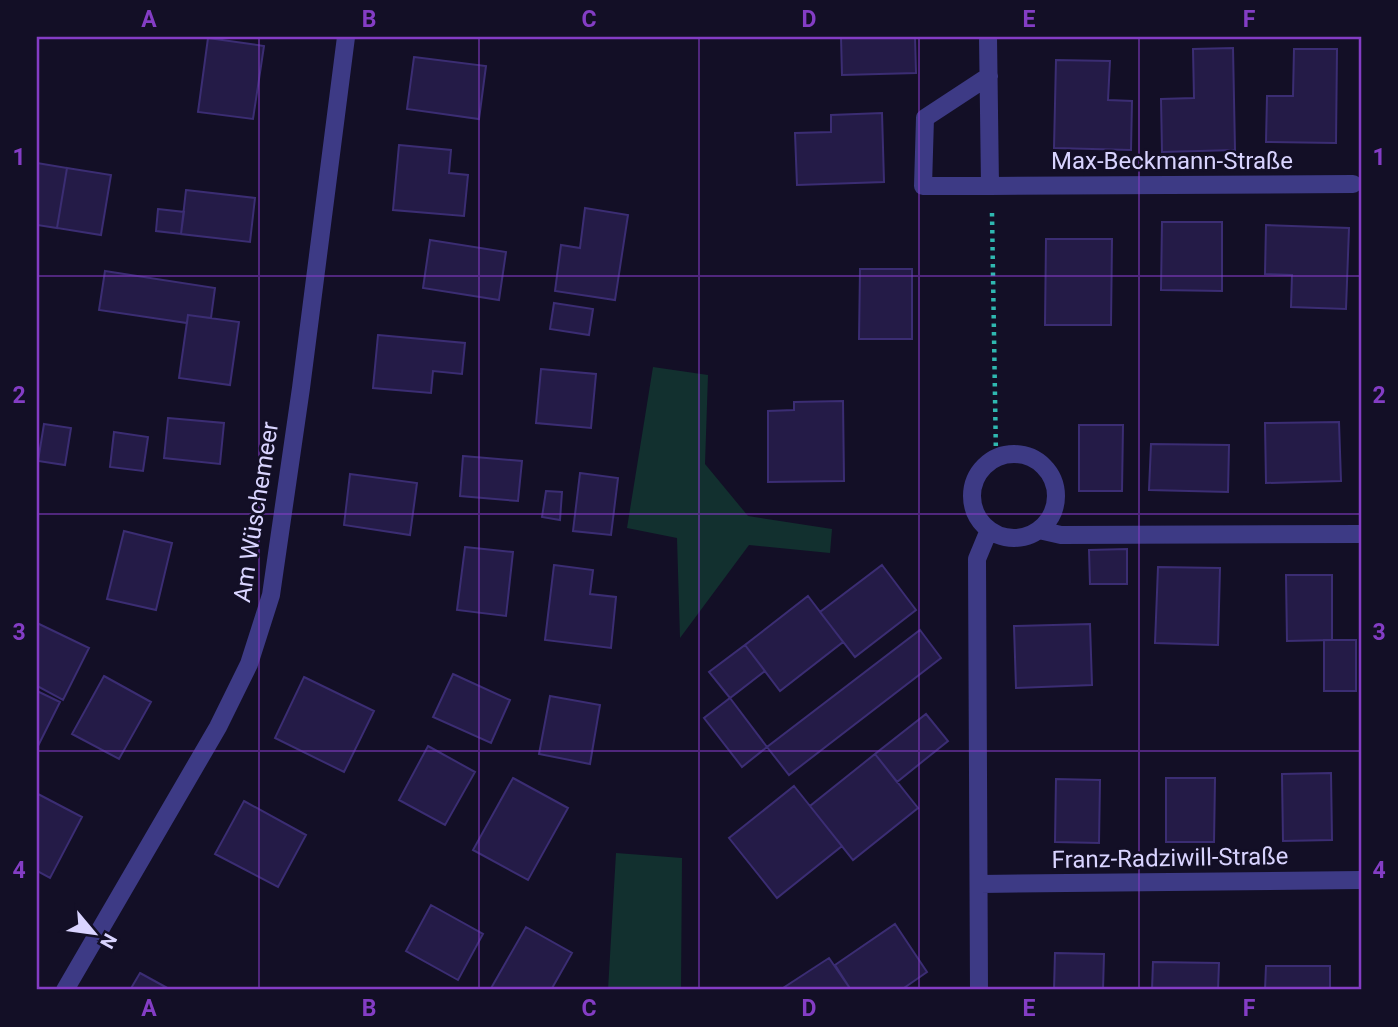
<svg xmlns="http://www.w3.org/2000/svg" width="1398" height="1027" font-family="Roboto,sans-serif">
	<rect width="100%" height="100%" fill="#130f26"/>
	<path fill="#12302f" d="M 653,367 L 708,375 L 705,464 L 748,516 L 832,529 L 830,553 L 749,545 L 680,638 L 677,538 L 627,528 Z
		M 616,853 L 682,858 L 681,990 L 608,990 Z"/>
	<path fill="#241b47" stroke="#3b2d73" stroke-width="2" d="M 841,37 L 915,37 L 916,73 L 842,75 Z
		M 208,38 L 264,46 L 253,119 L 198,112 Z
		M 1233,48 L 1235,150 L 1162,152 L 1161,99 L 1194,98 L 1193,49 Z
		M 1294,49 L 1337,49 L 1336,143 L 1266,142 L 1267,96 L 1293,96 Z
		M 414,57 L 486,66 L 479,119 L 407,109 Z
		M 1056,60 L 1110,61 L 1108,100 L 1132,101 L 1131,150 L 1054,148 Z
		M 882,113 L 884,182 L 797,185 L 795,133 L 831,132 L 831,115 Z
		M 399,145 L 451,150 L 449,173 L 468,175 L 464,216 L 393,210 Z
		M 37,163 L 67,168 L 57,228 L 37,225 Z
		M 67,168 L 111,175 L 101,235 L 57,228 Z
		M 186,190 L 255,198 L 250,242 L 181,234 Z
		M 585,208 L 628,215 L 615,300 L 555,291 L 561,245 L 580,248 Z
		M 158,209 L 184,212 L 181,234 L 156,231 Z
		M 1162,222 L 1222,222 L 1222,291 L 1161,290 Z
		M 1266,225 L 1349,228 L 1346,309 L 1291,307 L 1292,275 L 1265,274 Z
		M 1046,239 L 1112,239 L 1111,325 L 1045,325 Z
		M 430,240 L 506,252 L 499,300 L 423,288 Z
		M 860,269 L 912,269 L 912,339 L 859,339 Z
		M 105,271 L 215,288 L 211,318 L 188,315 L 187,323 L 99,310 Z
		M 554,303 L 593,309 L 589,335 L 550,329 Z
		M 188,315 L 239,322 L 230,385 L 179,378 Z
		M 378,335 L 465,343 L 462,374 L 433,371 L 431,393 L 373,388 Z
		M 541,369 L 596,374 L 591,428 L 536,423 Z
		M 843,401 L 844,481 L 768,482 L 768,411 L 794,410 L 794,402 Z
		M 168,418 L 224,423 L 220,464 L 164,458 Z
		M 1339,422 L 1341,481 L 1266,483 L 1265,423 Z
		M 44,424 L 71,428 L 65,465 L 38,461 Z
		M 1079,425 L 1123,425 L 1122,491 L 1079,491 Z
		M 114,432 L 148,437 L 143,471 L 110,467 Z
		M 1151,444 L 1229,445 L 1228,492 L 1149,490 Z
		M 463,456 L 522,461 L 518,501 L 460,496 Z
		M 580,473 L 618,478 L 611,535 L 573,531 Z
		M 350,474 L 417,483 L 410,535 L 344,525 Z
		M 546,491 L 562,492 L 560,520 L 542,517 Z
		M 124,531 L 172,543 L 156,610 L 107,599 Z
		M 465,547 L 513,552 L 506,616 L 457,610 Z
		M 1127,549 L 1127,584 L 1090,584 L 1089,550 Z
		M 554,565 L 593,570 L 590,594 L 616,597 L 611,648 L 545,640 Z
		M 882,565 L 916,610 L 855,657 L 820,612 Z
		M 1158,567 L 1220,568 L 1218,645 L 1155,643 Z
		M 1286,575 L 1332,575 L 1332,640 L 1287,641 Z
		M 808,596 L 843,642 L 780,691 L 745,645 Z
		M 37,623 L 89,648 L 63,700 L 37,686 Z
		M 1090,624 L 1092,685 L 1016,688 L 1014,626 Z
		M 920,630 L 941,658 L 789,775 L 767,747 Z
		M 1324,640 L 1356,640 L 1356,691 L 1324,691 Z
		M 745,645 L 765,671 L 730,698 L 709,672 Z
		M 453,674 L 510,700 L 491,743 L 433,717 Z
		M 104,676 L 151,702 L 119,759 L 72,734 Z
		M 304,677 L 374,711 L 344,772 L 275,738 Z
		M 37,691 L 60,702 L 37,748 Z
		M 550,696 L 600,705 L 590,764 L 539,754 Z
		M 730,698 L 767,747 L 742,767 L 704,718 Z
		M 926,714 L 948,741 L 897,782 L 875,754 Z
		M 428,746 L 475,772 L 445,825 L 399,800 Z
		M 875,754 L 918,808 L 853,860 L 810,806 Z
		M 1331,773 L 1332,840 L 1283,841 L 1282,774 Z
		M 513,778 L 568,808 L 528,880 L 473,850 Z
		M 1166,778 L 1215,778 L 1214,842 L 1166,842 Z
		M 1056,779 L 1100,780 L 1099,843 L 1055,842 Z
		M 794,786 L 842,846 L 777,898 L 729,838 Z
		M 38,794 L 82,817 L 50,878 L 37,871 Z
		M 244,801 L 306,835 L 278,887 L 215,854 Z
		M 431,905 L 483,934 L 458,980 L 406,951 Z
		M 895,924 L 927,972 L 901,990 L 851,990 L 835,965 Z
		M 526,927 L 572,953 L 551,990 L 490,990 Z
		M 1055,953 L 1104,954 L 1103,990 L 1054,990 Z
		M 829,958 L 851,990 L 780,990 Z
		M 1153,962 L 1219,963 L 1218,990 L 1152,990 Z
		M 1266,966 L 1330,966 L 1330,990 L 1265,990 Z
		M 140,973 L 171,990 L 130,990 Z"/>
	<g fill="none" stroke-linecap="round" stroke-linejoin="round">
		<path stroke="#2fb8b0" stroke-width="4.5" stroke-dasharray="3.5 5" stroke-linecap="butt" d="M 992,213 L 996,457"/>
		<path stroke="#3d3a85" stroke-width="18" d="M 988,37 L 990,186 L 1353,184
			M 989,76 L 925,118 L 923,186 L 990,186
			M972 496a42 42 0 1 1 84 0a42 42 0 1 1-84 0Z
			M 1039,530 L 1061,535 L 1361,534
			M 980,884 L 1361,880
			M 65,990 L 218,727 L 249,664 L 271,595 L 301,388 L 346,37
			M 979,990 L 977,559 L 989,530"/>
	</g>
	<path fill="none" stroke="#843dc5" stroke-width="2" stroke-opacity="0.55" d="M 259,37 L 259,990M 479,37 L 479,990M 699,37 L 699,990M 919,37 L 919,990M 1139,37 L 1139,990M 37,276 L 1361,276M 37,514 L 1361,514M 37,751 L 1361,751"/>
	<g text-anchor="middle" stroke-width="5" stroke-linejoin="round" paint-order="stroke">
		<g font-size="24" fill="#d9d4ff" stroke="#130f26">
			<text x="1172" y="169">Max-Beckmann-Straße</text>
			<text transform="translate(256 512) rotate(-81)" y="8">Am Wüschemeer</text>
			<text transform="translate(1170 858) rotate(-1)" y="8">Franz-Radziwill-Straße</text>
		</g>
	</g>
	<rect width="1398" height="1027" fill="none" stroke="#130f26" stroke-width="77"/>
	<g transform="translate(94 933) rotate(119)" stroke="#130f26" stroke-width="5" paint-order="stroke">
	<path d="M0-5L12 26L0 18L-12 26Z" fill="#d9d4ff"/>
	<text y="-10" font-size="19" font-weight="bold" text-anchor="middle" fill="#d9d4ff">N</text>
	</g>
	<rect x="38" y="38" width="1322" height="950" fill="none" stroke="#843dc5" stroke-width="2.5"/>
	<g font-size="23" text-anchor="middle" font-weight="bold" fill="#843dc5">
		<text x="149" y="27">A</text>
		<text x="369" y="27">B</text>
		<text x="589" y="27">C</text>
		<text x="809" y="27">D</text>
		<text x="1029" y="27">E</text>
		<text x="1249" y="27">F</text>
		<text x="19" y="165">1</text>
		<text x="1379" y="165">1</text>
		<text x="19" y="403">2</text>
		<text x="1379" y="403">2</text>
		<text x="19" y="640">3</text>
		<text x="1379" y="640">3</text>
		<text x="19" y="878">4</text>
		<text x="1379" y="878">4</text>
		<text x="149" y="1016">A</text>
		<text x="369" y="1016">B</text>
		<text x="589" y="1016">C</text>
		<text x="809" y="1016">D</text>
		<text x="1029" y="1016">E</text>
		<text x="1249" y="1016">F</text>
	</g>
</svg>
